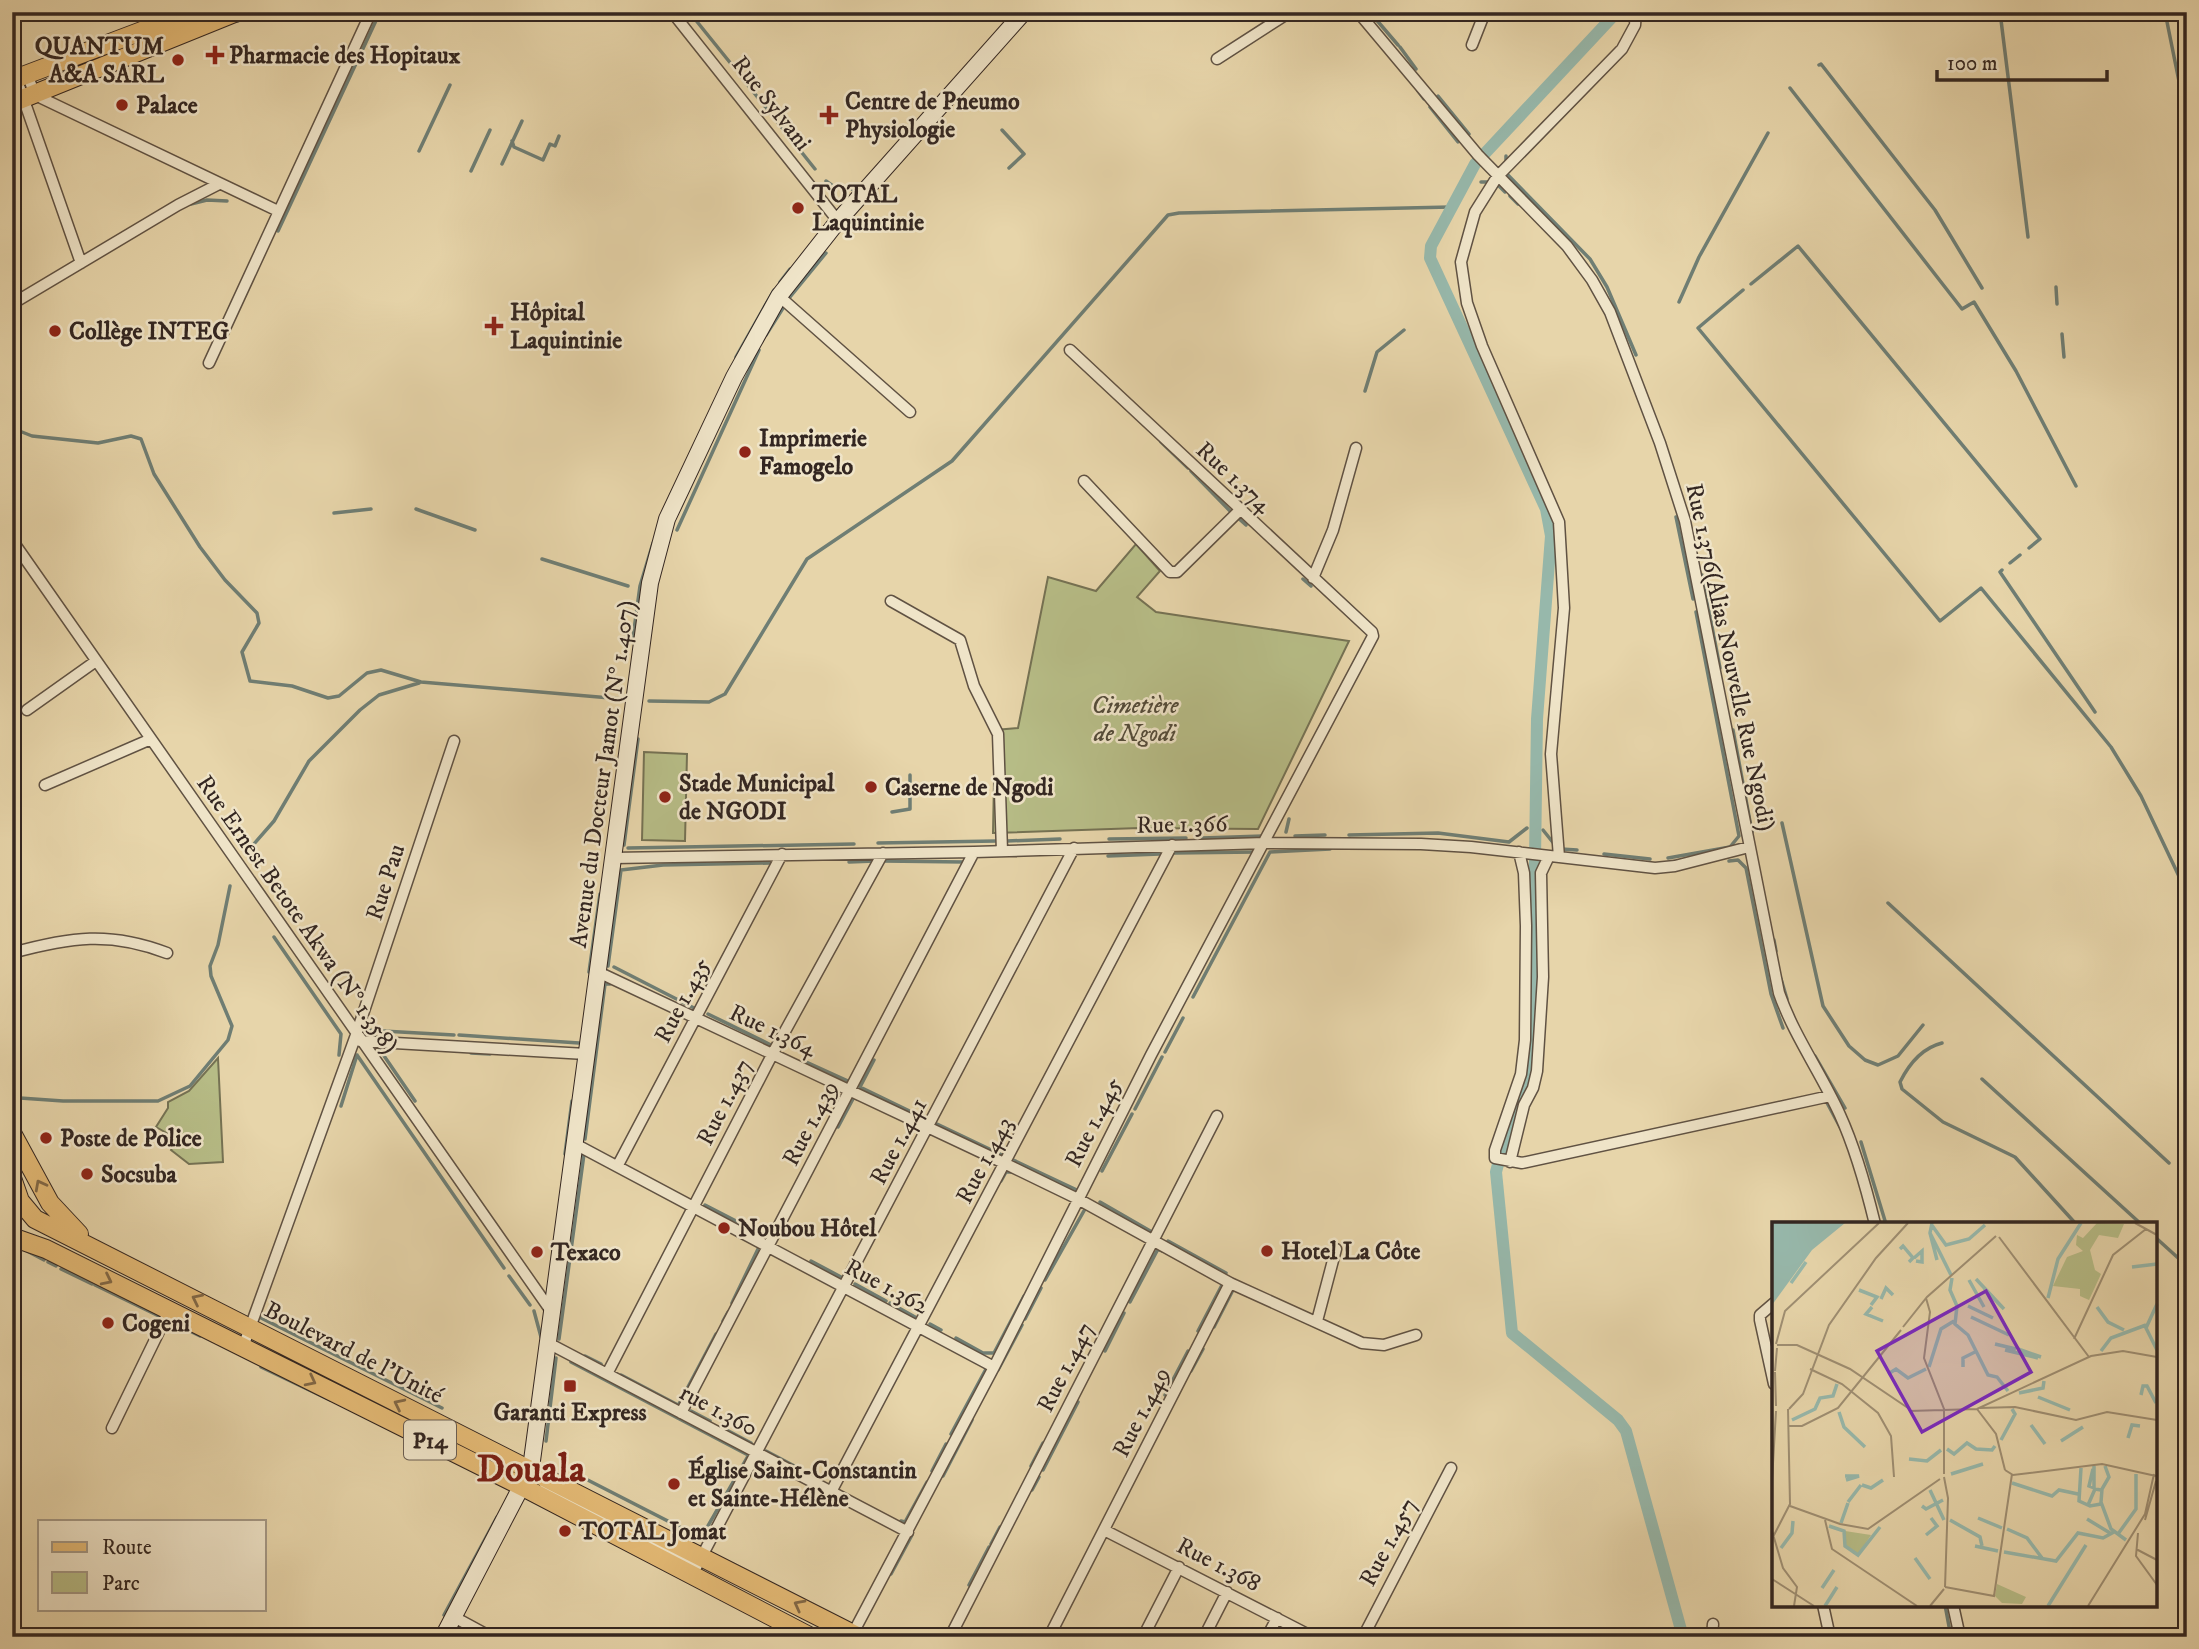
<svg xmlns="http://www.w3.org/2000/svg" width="2199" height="1649" font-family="'IM FELL DW Pica',serif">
	<rect width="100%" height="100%" fill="#e7d5aa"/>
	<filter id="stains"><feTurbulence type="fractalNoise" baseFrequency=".00286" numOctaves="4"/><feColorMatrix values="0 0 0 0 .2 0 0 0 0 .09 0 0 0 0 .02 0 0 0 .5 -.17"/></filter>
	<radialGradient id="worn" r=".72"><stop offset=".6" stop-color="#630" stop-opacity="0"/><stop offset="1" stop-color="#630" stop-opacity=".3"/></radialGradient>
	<path fill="#b7bd87" stroke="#757254" stroke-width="2" d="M 1136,544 L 1160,571 L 1137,597 L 1156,612 L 1349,641 L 1258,829 L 1140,828 L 993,833 L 995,730 L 1018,728 L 1048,577 L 1096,591 Z
		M 644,752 L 687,754 L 685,841 L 642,840 Z
		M 218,1058 L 223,1162 L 189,1164 L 171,1150 L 177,1139 L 156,1127 L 168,1108 L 168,1102 L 189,1091 Z"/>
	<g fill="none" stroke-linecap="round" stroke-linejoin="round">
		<path stroke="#6f7e74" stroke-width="3.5" d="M 2000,12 L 2028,237
			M 2165,12 L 2187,121
			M 690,13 L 732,65
			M 1374,17 L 1398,45
			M 238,21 L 260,12
			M 1400,47 L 1416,69
			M 1819,65 L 1821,64 L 1935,210 L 1982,288
			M 739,74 L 815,169
			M 1790,88 L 1962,309 L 1974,302 L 2016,371 L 2076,486
			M 1418,91 L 1424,99
			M 1438,96 L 1469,134
			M 1430,107 L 1458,142
			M 1002,130 L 1024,154 L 1009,168
			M 512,141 L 514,147 L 543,160 L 550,144 L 555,146 L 559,136
			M 419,151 L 450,85
			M 502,164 L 522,121
			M 1506,164 L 1506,156
			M 471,171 L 490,130
			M 1505,172 L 1590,259 L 1607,287 L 1636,355
			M 826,181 L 833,186 L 857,190
			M 1481,182 L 1490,182
			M 1497,184 L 1505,192
			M 1510,196 L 1518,204
			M 191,204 L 207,200 L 227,201
			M 278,231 L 380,12
			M 780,282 L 790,269
			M 1751,284 L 1798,246 L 2040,539 L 2029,548
			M 2056,287 L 2057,304
			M 1743,290 L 1698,328 L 1940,621 L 1981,588 L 2111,747 L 2141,796 L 2185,889
			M 1679,302 L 1699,257 L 1768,133
			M 2062,334 L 2064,357
			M 766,335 L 790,297 L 826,253
			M 736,357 L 774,290
			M 2181,374 L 2187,387
			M 1365,391 L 1377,352 L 1404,330
			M 12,428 L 32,436 L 98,443 L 131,436 L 141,439 L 154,474 L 200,547 L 225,580 L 257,613 L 259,623 L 242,652 L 250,681 L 292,686 L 328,698 L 339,696 L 367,673 L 381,670 L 421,682 L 622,699
			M 1161,442 L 1188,468
			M 1191,471 L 1232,513
			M 416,509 L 475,530
			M 334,513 L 371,509
			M 1237,517 L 1246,525
			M 1676,517 L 1693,599
			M 677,530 L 759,350
			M 542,559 L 628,586
			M 2010,563 L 2020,555
			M 2002,570 L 2000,572 L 2095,712
			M 1702,575 L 1720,668
			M 1303,579 L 1311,586
			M 633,637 L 640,586 L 653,543
			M 649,701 L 709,702 L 725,694 L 807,559 L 952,461 L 1168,215 L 1179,213 L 1451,207
			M 1733,730 L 1752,832
			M 892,812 L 910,809 L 910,775
			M 1782,823 L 1823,1006 L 1849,1046 L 1865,1060 L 1878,1065 L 1898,1056 L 1923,1025
			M 1543,830 L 1555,845
			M 1286,832 L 1289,819
			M 1349,835 L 1438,833 L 1509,842 L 1527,828
			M 1295,836 L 1325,835
			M 1202,838 L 1263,836
			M 1109,839 L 1186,838
			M 1007,841 L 1060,839
			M 878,843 L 996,841
			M 624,845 L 638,739
			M 628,848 L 854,844
			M 1561,849 L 1577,850
			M 246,853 L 274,821 L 309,761 L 360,710 L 379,695 L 419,683
			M 1174,853 L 1256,852
			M 1604,854 L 1650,859
			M 1108,856 L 1160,854
			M 1668,858 L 1730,847 L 1739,836 L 1696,612
			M 883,861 L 964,862
			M 1729,861 L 1738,860 L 1746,868 L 1771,994 L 1783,1028
			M 849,862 L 875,861
			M 1888,903 L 2169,1163
			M 274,937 L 341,1034 L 339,1055
			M 1774,940 L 1776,951
			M 608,966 L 621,870 L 663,865 L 770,863
			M 614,967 L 694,1008
			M 589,972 L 600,894
			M 1781,979 L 1787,999
			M 1193,997 L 1270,852 L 1330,849
			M 708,1014 L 771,1045
			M 365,1030 L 454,1035
			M 459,1035 L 579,1043
			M 1942,1043 C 1922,1048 1909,1064 1900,1082 L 1902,1089 L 1943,1122 L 2015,1157 L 2076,1224
			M 380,1050 L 415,1101
			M 1165,1052 L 1183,1018
			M 471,1053 L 490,1054
			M 357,1055 L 504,1268
			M 1815,1056 L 1845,1108
			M 874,1060 L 860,1087 L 924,1118
			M 804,1061 L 848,1081
			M 1982,1079 L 2141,1224
			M 20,1098 L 63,1101 L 158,1101 L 190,1086 L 228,1040 L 232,1026 L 211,976 L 210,966 L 218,945 L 230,886
			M 1825,1099 L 1841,1129
			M 341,1106 L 357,1055
			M 1135,1109 L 1162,1057
			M 937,1124 L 1002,1155
			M 838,1127 L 854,1097 L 857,1099
			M 585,1139 L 605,984 L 610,984
			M 1861,1142 L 1886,1224
			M 565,1154 L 572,1101
			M 1011,1159 L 1079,1191
			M 1102,1171 L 1132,1114
			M 1001,1181 L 1006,1172 L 1012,1172
			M 1100,1202 L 1152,1232
			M 705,1205 L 767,1237 L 771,1229
			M 2155,1237 L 2187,1266
			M 1168,1241 L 1226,1273
			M 27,1251 L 44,1260
			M 811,1261 L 841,1277
			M 48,1262 L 56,1266
			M 61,1269 L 92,1284
			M 509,1276 L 530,1305
			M 1045,1280 L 1085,1209
			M 855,1284 L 886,1301
			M 95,1285 L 200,1336
			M 1130,1302 L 1158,1249 L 1162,1251
			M 732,1303 L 759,1247
			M 890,1303 L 915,1317
			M 534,1311 L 541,1337
			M 255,1315 L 442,1408
			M 1025,1319 L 1041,1288
			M 723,1321 L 728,1312
			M 930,1324 L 941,1330
			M 1214,1327 L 1234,1288
			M 1198,1331 L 1222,1285
			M 956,1338 L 983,1353 L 994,1353 L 1024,1296
			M 559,1339 L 584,1154
			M 1105,1351 L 1124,1313
			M 585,1356 L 601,1364
			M 571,1362 L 748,1455
			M 261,1367 L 330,1400
			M 998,1370 L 1022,1325
			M 1191,1371 L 1203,1349
			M 621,1375 L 678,1405
			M 1165,1395 L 1188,1351
			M 679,1404 L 716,1334
			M 691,1411 L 710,1421
			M 721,1427 L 751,1443
			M 951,1434 L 986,1369
			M 546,1441 L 556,1358
			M 766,1451 L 819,1479
			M 1031,1466 L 1043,1443
			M 1043,1470 L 1078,1402
			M 932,1471 L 946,1444
			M 576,1474 L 701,1538 L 748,1456
			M 943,1476 L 972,1420
			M 1032,1490 L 1039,1477
			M 901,1521 L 905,1522 L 927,1482
			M 991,1544 L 1000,1527
			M 891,1574 L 912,1535
			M 969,1585 L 989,1547
			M 1945,1605 L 1951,1637
			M 444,1615 L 497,1517
			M 452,1637 L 459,1626"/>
		<path stroke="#97b8ab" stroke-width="12" d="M 1617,12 L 1475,164 L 1431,246 L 1430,258 L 1546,509 L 1551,536 L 1537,719 L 1532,1069 L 1509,1122 L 1496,1172 L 1512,1333 L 1618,1420 L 1626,1431 L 1683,1637"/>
		<g stroke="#605243" stroke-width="13">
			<path id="minor" d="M 672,12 L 838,221
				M 1358,12 L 1478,155 L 1567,246 L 1592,280 L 1610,312 L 1660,443 L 1685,521 L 1779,993 C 1794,1036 1821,1073 1840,1115 C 1856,1150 1866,1187 1875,1224
				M 1472,45 L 1485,12
				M 1217,59 L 1290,12
				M 12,66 L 81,263
				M 27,74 L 35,95 L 278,211
				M 779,296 L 910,412
				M 12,304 L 178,205 L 219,184
				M 209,363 L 371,12
				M 1084,481 L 1170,572 L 1177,572 L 1239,511
				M 12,540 L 551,1311
				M 1313,578 L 1333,530 L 1356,448
				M 891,601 L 960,640 L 974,686 L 998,734 L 1002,851
				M 27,710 L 96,661
				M 45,785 L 151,739
				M 1519,852 L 1524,873 L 1526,926 L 1525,1040 L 1521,1074 L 1495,1150 L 1495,1158 L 1522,1163 L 1830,1096
				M 1559,857 L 1551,754 L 1564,608 L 1559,522 L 1482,346 L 1467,303 L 1461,262 L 1475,212 L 1497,177 L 1622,49 L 1635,25 L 1636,12
				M 613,858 L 974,852 L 1265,843 L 1421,844 L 1471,847 L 1655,868 L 1675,866 L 1749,847
				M 12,953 C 70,937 110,931 167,953
				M 598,972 L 1006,1164 L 1078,1199 L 1230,1283 L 1049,1637
				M 360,1041 L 586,1054
				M 575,1144 L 994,1367
				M 1510,1162 L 1524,1105 L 1533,1088 L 1537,1071 L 1543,977 L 1541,873 L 1549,856
				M 618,1165 L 782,854
				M 1230,1283 L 1362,1343 L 1384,1345 L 1416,1335
				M 1774,1303 L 1760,1315 L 1760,1320 L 1774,1384
				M 1317,1321 L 1336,1249
				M 548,1343 L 908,1532
				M 243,1347 L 356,1035 L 454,741
				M 607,1374 L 773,1053 L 883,853
				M 681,1413 L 974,852
				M 112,1428 L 169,1311
				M 544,1481 L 550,1481 L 690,1553 L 691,1559 L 686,1561 L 546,1488 Z
				M 831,1492 L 1172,845
				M 1104,1530 L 1313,1637
				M 692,1575 L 1074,848
				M 1823,1605 L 1830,1637
				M 1953,1605 L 1960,1637
				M 454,1617 L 491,1637
				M 851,1637 L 994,1367 L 1151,1055 L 1373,636 L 1372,632 L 1070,350
				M 950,1637 L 1217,1116
				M 1143,1637 L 1179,1567
				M 1204,1637 L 1227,1592
				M 1267,1637 L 1277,1618
				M 1363,1637 L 1451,1468
				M 1712,1637 L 1713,1624"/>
		</g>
		<g stroke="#332621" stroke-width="18">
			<path id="secondary" d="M 443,1637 L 531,1468 L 650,583 L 667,519 L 734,377 L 779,296 L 838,221 L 1024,12"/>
		</g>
		<g stroke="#332621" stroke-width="20">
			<path id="primary" d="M 12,80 L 192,12
				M 12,103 L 237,12
				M 12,1133 L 50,1203 L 79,1234
				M 12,1178 L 20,1201 L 35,1219 L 859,1637
				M 12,1237 L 46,1249 L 523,1487 L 811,1637"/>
		</g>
		<use href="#minor" stroke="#efe4c8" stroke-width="10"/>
		<use href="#secondary" stroke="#efe4c8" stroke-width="16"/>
		<use href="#primary" stroke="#e4ba75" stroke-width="18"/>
	</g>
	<defs><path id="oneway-chevron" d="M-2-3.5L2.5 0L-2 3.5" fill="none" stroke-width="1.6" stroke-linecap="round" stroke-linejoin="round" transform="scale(1.75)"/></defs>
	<g stroke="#836947">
		<use href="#oneway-chevron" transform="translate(40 1185) rotate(-118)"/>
		<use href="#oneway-chevron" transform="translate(107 1280) rotate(26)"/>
		<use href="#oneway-chevron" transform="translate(197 1299) rotate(-154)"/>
		<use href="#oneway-chevron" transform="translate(311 1381) rotate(27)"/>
		<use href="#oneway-chevron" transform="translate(399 1404) rotate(-154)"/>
		<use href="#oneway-chevron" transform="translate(799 1605) rotate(-152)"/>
	</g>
	<g fill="#8f2418" stroke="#efe4c8" stroke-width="2.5">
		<path d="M211.5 44.5h7v7h7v7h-7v7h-7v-7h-7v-7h7z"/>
		<circle cx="178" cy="60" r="7"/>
		<circle cx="122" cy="105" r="7"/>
		<path d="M825.5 104.5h7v7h7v7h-7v7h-7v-7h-7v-7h7z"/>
		<circle cx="798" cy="208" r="7"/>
		<path d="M490.5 315.5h7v7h7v7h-7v7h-7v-7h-7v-7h7z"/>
		<circle cx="55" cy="331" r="7"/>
		<circle cx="745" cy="452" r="7"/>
		<circle cx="871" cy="787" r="7"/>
		<circle cx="665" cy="797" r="7"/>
		<circle cx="46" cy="1138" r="7"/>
		<circle cx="87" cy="1174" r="7"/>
		<circle cx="724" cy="1228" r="7"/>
		<circle cx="1267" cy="1251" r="7"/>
		<circle cx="537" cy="1252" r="7"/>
		<circle cx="108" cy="1323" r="7"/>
		<rect x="563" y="1379" width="14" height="14" rx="3.5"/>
		<circle cx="674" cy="1484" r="7"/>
		<circle cx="565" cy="1531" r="7"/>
	</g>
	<g text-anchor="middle" stroke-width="5" stroke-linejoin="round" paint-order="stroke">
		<rect fill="#efe4c8" stroke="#6b5f53" stroke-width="2" x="404" y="1420.5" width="52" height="39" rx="5"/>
		<g font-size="23" font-weight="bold" fill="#332621">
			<text x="430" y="1448">P14</text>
		</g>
		<g font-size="24" font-weight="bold" fill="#332621" stroke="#efe4c8" text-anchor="start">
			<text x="164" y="54" text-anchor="end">QUANTUM<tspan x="164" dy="28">A&amp;A SARL</tspan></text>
			<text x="229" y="63">Pharmacie des Hopitaux</text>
			<text x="845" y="109">Centre de Pneumo<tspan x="845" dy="28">Physiologie</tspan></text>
			<text x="136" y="113">Palace</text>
			<text x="812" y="202">TOTAL<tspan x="812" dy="28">Laquintinie</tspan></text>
			<text x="510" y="320">Hôpital<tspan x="510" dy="28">Laquintinie</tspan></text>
			<text x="69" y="339">Collège INTEG</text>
			<text x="759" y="446">Imprimerie<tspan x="759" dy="28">Famogelo</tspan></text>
			<text x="679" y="791">Stade Municipal<tspan x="679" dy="28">de NGODI</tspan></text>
			<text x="885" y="795">Caserne de Ngodi</text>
			<text x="60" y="1146">Poste de Police</text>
			<text x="101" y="1182">Socsuba</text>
			<text x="738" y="1236">Noubou Hôtel</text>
			<text x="1281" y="1259">Hotel La Côte</text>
			<text x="551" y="1260">Texaco</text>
			<text x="122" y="1331">Cogeni</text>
			<text x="570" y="1420" text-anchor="middle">Garanti Express</text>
			<text x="688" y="1478">Église Saint-Constantin<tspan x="688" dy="28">et Sainte-Hélène</tspan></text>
			<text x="579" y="1539">TOTAL Jomat</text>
		</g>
		<g font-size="24" fill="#332621" stroke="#efe4c8">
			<text transform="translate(772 103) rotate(52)" y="8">Rue Sylvani</text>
			<text transform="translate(1234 477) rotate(43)" y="8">Rue 1.374</text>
			<text transform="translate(1731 657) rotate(78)" y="8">Rue 1.376(Alias Nouvelle Rue Ngodi)</text>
			<text transform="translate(602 774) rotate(-82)" y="8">Avenue du Docteur Jamot (N° 1.407)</text>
			<text transform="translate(1182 824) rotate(-1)" y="8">Rue 1.366</text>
			<text transform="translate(385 882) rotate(-72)" y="8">Rue Pau</text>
			<text transform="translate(298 914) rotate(55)" y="8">Rue Ernest Betote Akwa (N° 1.358)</text>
			<text transform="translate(682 1000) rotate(-62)" y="8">Rue 1.435</text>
			<text transform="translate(773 1030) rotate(25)" y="8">Rue 1.364</text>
			<text transform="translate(724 1102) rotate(-63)" y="8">Rue 1.437</text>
			<text transform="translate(1093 1122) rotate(-63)" y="8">Rue 1.445</text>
			<text transform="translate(810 1123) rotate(-62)" y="8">Rue 1.439</text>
			<text transform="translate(898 1141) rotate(-62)" y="8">Rue 1.441</text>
			<text transform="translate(984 1160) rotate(-62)" y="8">Rue 1.443</text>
			<text transform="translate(887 1286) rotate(28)" y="8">Rue 1.362</text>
			<text transform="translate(354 1352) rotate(27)" y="8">Boulevard de l'Unité</text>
			<text transform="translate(1065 1367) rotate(-63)" y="8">Rue 1.447</text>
			<text transform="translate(719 1410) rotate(28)" y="8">rue 1.360</text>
			<text transform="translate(1141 1412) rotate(-63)" y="8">Rue 1.449</text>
			<text transform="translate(1388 1542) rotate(-62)" y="8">Rue 1.457</text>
			<text transform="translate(1219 1564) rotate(27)" y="8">Rue 1.368</text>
		</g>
		<g font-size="24" font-style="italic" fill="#544c3a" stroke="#efe4c8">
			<text x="1135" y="713">Cimetière<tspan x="1135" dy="28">de Ngodi</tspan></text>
		</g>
		<g font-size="38" font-weight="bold" fill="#7a1f14" stroke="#efe4c8">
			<text x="531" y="1481">Douala</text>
		</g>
	</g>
	<g transform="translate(1772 1222)">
		<rect width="385" height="385" fill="#e7d5aa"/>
		<path d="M 325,1 L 352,2 L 346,16 L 327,13 L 318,28 L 323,48 L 329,52 L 317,78 L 308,74 L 308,67 L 281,64 L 295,35 L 311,29 L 304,23 L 305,13 L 311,16 ZM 73,309 L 99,313 L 86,333 L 73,324 ZM 225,362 L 254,375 L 250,382 L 230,381 L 223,374 Z" fill="#b7bd87"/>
		<path d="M 0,1 L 73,1 L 40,28 L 0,83 Z" fill="#97b8ab"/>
		<path fill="none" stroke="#97b8ab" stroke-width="3.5" d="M 160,1 L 158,11 L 179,53M 159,2 L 174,23 L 197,17 L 213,3M 158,11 L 165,38M 128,27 L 131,24 L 141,36 L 137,40M 142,36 L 150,29 L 150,40 L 144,39M 360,45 L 385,42M 180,56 L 178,68 L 185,84 L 183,102 L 196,113 L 216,153 L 225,155 L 236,169M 204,57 L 232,87M 197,58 L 212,85M 19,61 L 34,40M 212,66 L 230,85M 87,68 L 105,75 L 99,83M 276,76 L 286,37 L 309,1M 109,77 L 114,66 L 121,73M 385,82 L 374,106 L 385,128M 196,84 L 221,96M 100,85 L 94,92 L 111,99M 325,85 L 336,100 L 352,108M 199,95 L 237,113M 223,122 L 244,127M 246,127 L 269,135M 233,128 L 266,136M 329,129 L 339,116 L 374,103M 157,145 L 169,107 L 182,99M 191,145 L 191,136 L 203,130M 116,152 L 124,147 L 136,156 L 154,147M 247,171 L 271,166 L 272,159M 369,173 L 371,164 L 375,164 L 384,181M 266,175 L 298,188M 67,190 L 72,205 L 93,225M 20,198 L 43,187 L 48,176 L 61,174 L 65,162M 259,203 L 273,222M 356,216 L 360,203 L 368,204M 229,218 L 243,192 L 240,187M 289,219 L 311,205M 175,227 L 182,232 L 195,221 L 204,227 L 220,228 L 223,224M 137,237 L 155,239 L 169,228M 333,244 L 337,255 L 330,267 L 329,280 L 339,307 L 354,318M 309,246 L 307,279 L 318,284 L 329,282M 321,247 L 317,264 L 322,266M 179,252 L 211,242M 73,254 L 87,254 L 74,258M 240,261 L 280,274 L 287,268 L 306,272M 90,263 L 99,266 L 111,258M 322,266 L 322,244M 158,268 L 172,298M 76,280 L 89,263M 316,283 L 323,267 L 329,268M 150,284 L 154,287 L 171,278M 206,296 L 230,306M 315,297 L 338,311M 178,298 L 208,315 L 210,324M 69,301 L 76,281M 57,304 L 72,309 L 73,324 L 86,333 L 108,305M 235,307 L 255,316 L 270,336M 346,312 L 364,287 L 364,252M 154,313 L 165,304 L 159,296M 203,324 L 226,329M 9,326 L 20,311 L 21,299M 232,330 L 284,339 L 306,311 L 331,316 L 342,310M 143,336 L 158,357M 50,366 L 62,348M 53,384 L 65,365M 276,384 L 314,323"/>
		<path fill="none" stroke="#9f8f73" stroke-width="2" d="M 363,1 L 385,13M 227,15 L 317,135M 154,76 L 158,90 L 152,136 L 172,187 L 172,252M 131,105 L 155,75 L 224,14M 302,117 L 341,33 L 374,7M 4,122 L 13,89 L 107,1M 5,123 L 25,123 L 78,147 L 136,186M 38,147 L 70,162 L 106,191 L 119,214 L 122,255M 3,149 L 5,126M 3,150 L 4,184M 208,186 L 243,185 L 304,198 L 335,190 L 385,198M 17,187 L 31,172 L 57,103 L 104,36 L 136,1M 205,187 L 224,212 L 233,248M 137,189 L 205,187 L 319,134 L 351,129 L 385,135M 16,204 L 30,204 L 66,186 L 129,108M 233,248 L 241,253 L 330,242 L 384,254M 172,255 L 176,276 L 173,365M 0,259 L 4,189M 18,284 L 68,302 L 96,307 L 168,257M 53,298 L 60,327 L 145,384M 373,298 L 384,259M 0,309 L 11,346 L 25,365 L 22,384M 366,311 L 364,334 L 385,363M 1,315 L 18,282 L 16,187M 364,327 L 385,338M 0,357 L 42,384M 173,365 L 222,374 L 240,252M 158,384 L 172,367M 316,384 L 373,292 L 382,252"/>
		<path fill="#7b2cbf" fill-opacity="0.15" stroke="#7b2cbf" stroke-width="3.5" d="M 214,69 L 259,150 L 150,210 L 105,129 Z"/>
		<rect width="385" height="385" fill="none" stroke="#332621" stroke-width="3.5"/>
	</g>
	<rect width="2199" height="1649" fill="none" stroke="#e7d5aa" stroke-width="42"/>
	<rect x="14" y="14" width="2171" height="1621" fill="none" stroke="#332621" stroke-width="3.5"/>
	<rect x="21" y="21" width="2157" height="1607" fill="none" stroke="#332621" stroke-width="2"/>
	<rect x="38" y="1520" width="228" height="91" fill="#efe4c8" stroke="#a49885" stroke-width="2"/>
	<rect x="52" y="1542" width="35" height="10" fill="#e4ba75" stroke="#a49885" stroke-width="2"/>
	<text x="102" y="1554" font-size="21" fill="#332621">Route</text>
	<rect x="52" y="1572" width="35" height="21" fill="#b7bd87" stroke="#a49885" stroke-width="2"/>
	<text x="102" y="1590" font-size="21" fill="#332621">Parc</text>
	<path d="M1937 70v10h170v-10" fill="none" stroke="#332621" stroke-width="3.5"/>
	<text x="1947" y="70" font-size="21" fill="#332621" stroke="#efe4c8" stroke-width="5" paint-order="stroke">100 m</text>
	<rect width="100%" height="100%" filter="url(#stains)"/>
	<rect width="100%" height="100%" fill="url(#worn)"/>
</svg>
